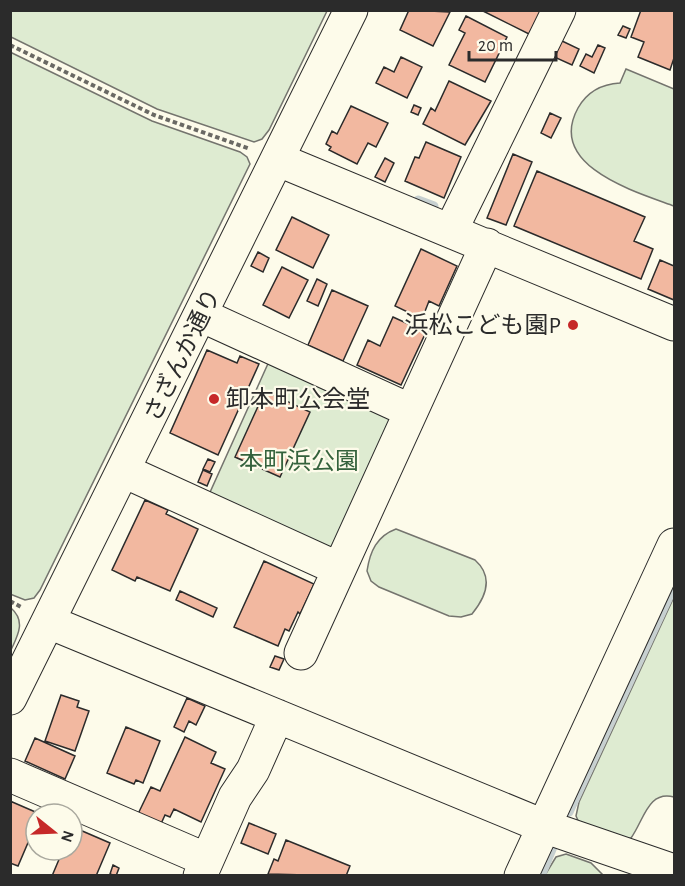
<svg xmlns="http://www.w3.org/2000/svg" width="685" height="886" font-family="'Alegreya Sans','Noto Sans JP',sans-serif">
	<rect width="100%" height="100%" fill="#fdfbea"/>
	<path fill="#deebd1" stroke="#74746e" stroke-width="1.5" d="M 10,11 L 11,10 L 327,11 L 269,130 L 262,139 L 254,142 L 157,109 L 11,37 Z
		M 10,52 L 152,121 L 240,152 L 247,157 L 250,164 L 40,590 L 34,598 L 25,600 L 10,594 Z
		M 626,69 L 674,89 L 674,206 C 636,192 546,166 578,108 C 587,92 602,84 620,83 Z
		M 271,357 L 386,409 L 391,424 L 336,546 L 321,551 L 207,499 Z
		M 396,529 L 475,560 C 494,577 486,597 472,614 L 461,617 L 449,616 L 379,587 L 371,581 L 367,571 C 370,551 377,536 396,529 Z
		M 674,597 L 674,797 C 648,790 644,820 631,838 L 620,841 L 581,827 L 576,816 L 579,802 Z
		M 11,608 C 26,621 18,635 11,650 Z
		M 566,854 L 591,863 L 603,875 L 545,875 L 556,857 Z"/>
	<g fill="none" stroke-linecap="round" stroke-linejoin="round">
		<path stroke="#c7d0d0" stroke-width="9" d="M 418,200 L 434,206
			M 569,812 L 674,586
			M 541,876 L 555,842"/>
	</g>
	<path fill="#f2b8a0" stroke="#2b2b2b" stroke-width="1.5" d="M 409,10 L 450,12 L 433,46 L 400,30 Z
		M 481,10 L 540,10 L 541,11 L 529,34 Z
		M 641,10 L 674,10 L 674,58 L 670,70 L 638,57 L 644,42 L 631,37 Z
		M 466,16 L 507,37 L 485,82 L 449,65 L 465,33 L 459,30 Z
		M 623,26 L 630,29 L 626,38 L 618,35 Z
		M 560,40 L 579,49 L 572,65 L 552,56 Z
		M 598,45 L 605,48 L 594,73 L 580,66 L 586,54 L 592,57 Z
		M 401,57 L 422,67 L 407,98 L 376,83 L 384,67 L 394,72 Z
		M 449,81 L 491,101 L 465,145 L 423,124 L 431,108 L 435,111 Z
		M 414,105 L 421,108 L 418,115 L 411,112 Z
		M 351,106 L 388,123 L 376,147 L 368,143 L 357,164 L 329,150 L 331,147 L 326,144 L 332,131 L 337,134 Z
		M 550,113 L 561,118 L 551,138 L 541,133 Z
		M 426,142 L 461,157 L 444,198 L 405,181 L 415,157 L 419,158 Z
		M 513,154 L 532,162 L 506,225 L 487,218 Z
		M 385,158 L 394,163 L 385,182 L 375,177 Z
		M 537,171 L 645,217 L 634,241 L 653,249 L 641,279 L 514,226 Z
		M 292,217 L 329,235 L 313,268 L 276,250 Z
		M 421,249 L 457,266 L 439,306 L 429,301 L 422,319 L 395,306 Z
		M 258,252 L 269,258 L 263,272 L 251,266 Z
		M 660,260 L 674,266 L 674,300 L 648,289 Z
		M 282,267 L 308,280 L 289,318 L 263,305 Z
		M 317,279 L 327,284 L 318,306 L 307,301 Z
		M 332,290 L 368,306 L 343,361 L 308,345 Z
		M 393,317 L 426,332 L 401,385 L 357,365 L 368,340 L 380,346 Z
		M 207,350 L 237,363 L 240,356 L 259,364 L 218,455 L 170,433 Z
		M 265,391 L 310,412 L 280,477 L 235,457 Z
		M 208,459 L 215,462 L 210,472 L 203,469 Z
		M 203,470 L 212,474 L 207,486 L 198,482 Z
		M 145,500 L 168,510 L 166,514 L 198,529 L 170,591 L 137,577 L 135,581 L 112,570 Z
		M 264,561 L 314,584 L 300,614 L 298,612 L 289,631 L 285,629 L 278,646 L 234,627 Z
		M 180,591 L 217,608 L 213,617 L 176,600 Z
		M 275,656 L 284,659 L 279,670 L 270,667 Z
		M 61,695 L 79,701 L 77,707 L 89,711 L 75,751 L 45,741 Z
		M 187,698 L 205,706 L 196,725 L 189,721 L 184,732 L 174,727 Z
		M 126,727 L 160,741 L 143,783 L 136,780 L 134,784 L 107,773 Z
		M 185,737 L 216,752 L 211,763 L 225,769 L 201,822 L 174,809 L 170,817 L 165,815 L 160,826 L 137,816 L 151,787 L 160,791 Z
		M 35,738 L 75,756 L 65,779 L 25,761 Z
		M 10,801 L 40,814 L 36,814 L 36,824 L 18,866 L 10,863 Z
		M 249,823 L 276,834 L 268,854 L 241,843 Z
		M 73,827 L 110,843 L 96,876 L 52,876 L 63,850 L 72,850 Z
		M 286,840 L 350,866 L 346,876 L 268,874 L 274,859 L 278,861 Z
		M 113,865 L 119,868 L 116,876 L 110,874 Z"/>
	<g fill="none" stroke-linecap="round" stroke-linejoin="round">
		<g stroke="#2b2b2b" stroke-width="35">
			<path id="minor" d="M 279,160 L 674,324
				M 451,230 L 559,10
				M 201,315 L 411,411
				M 124,471 L 339,569
				M 49,622 L 543,826 L 674,871
				M 301,653 L 487,245
				M 10,698 L 351,10
				M 10,775 L 207,860
				M 200,876 L 235,797 L 253,770 L 277,716
				M 521,876 L 674,545"/>
		</g>
		<path stroke="#6a6964" stroke-width="4" stroke-dasharray="4.5 3" stroke-linecap="butt" d="M 10,45 L 154,115 L 250,149
			M 10,601 L 21,607"/>
		<use href="#minor" stroke="#fdfbea" stroke-width="33"/>
	</g>
	<g fill="#c62828" stroke="#fdfbea" stroke-width="2">
		<circle cx="573" cy="325" r="6"/>
		<circle cx="214" cy="399" r="6"/>
	</g>
	<g text-anchor="middle" stroke-width="4.5" stroke-linejoin="round" paint-order="stroke">
		<g font-size="24" fill="#2b2b2b" stroke="#fdfbea" text-anchor="end">
			<text x="561" y="333">浜松こども園P</text>
			<text x="226" y="407" text-anchor="start">卸本町公会堂</text>
		</g>
		<g font-size="24" fill="#2b2b2b" stroke="#fdfbea">
			<text transform="translate(182 355) rotate(-64)" y="8">さざんか通り</text>
		</g>
		<g font-size="24" fill="#34623c" stroke="#fdfbea">
			<text x="299" y="469">本町浜公園</text>
		</g>
	</g>
	<rect width="685" height="886" fill="none" stroke="#2b2b2b" stroke-width="24"/>
	<g transform="translate(54 832) rotate(108)"><circle r="28" fill="#fdfbea" stroke="#a9a89e" stroke-width="1.5"/>
	<path d="M0-4.5L10 22L0 15L-10 22Z" fill="#c62828"/>
	<text y="-9" font-size="16" font-weight="bold" text-anchor="middle" fill="#2b2b2b">N</text>
	</g>
	<path d="M469 51v9h87v-9" fill="none" stroke="#2b2b2b" stroke-width="3"/>
	<text x="478" y="51" font-size="18" fill="#2b2b2b" stroke="#fdfbea" stroke-width="4.5" paint-order="stroke">20 m</text>
</svg>
